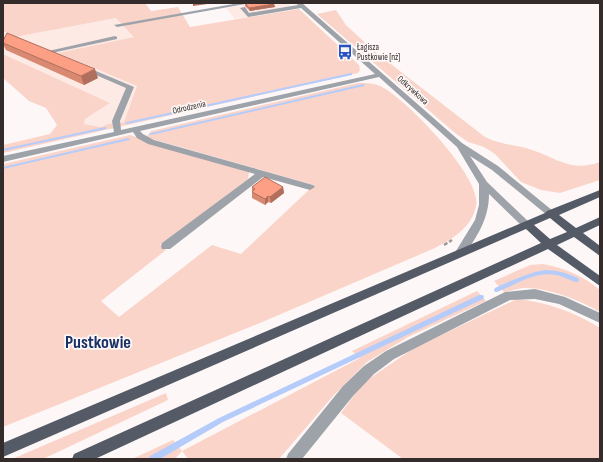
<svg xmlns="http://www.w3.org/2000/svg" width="603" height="462" font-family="'Sofia Sans Condensed',sans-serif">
	<rect width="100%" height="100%" fill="#fdf8f7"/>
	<path fill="#fdeae5" d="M 257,3 L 287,3 L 294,9 L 235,19 L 226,8 Z
		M 116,18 L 135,37 L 58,53 L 137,86 L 124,122 L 108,124 L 101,127 L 84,124 L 85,119 L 110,103 L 3,54 L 3,31 L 15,37 Z"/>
	<path fill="#fad4c9" d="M 3,3 L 145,3 L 151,11 L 178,7 L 190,27 L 299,9 L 359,65 L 360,70 L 358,73 L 3,153 L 3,145 L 50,134 L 57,125 L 46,108 L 29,101 L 3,78 L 3,54 L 110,103 L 85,119 L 84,124 L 101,127 L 108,124 L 124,122 L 137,86 L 58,53 L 134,37 L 116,18 L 15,37 L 3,31 Z
		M 336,10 L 346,25 L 374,51 L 485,137 C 502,145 512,144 529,149 C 556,157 570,173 600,162 L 600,180 L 560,193 L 541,190 L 521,182 L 495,154 L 484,147 L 468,142 L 455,133 L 317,14 Z
		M 358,83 C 366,83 375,83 382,87 C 406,99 483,178 476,206 C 471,228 454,238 435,248 L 260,323 L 3,427 L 3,164 L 130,135 L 249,172 L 248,179 L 160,245 L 166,250 L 101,301 L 119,317 L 212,245 L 241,254 L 314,185 L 152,139 L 147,136 L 151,131 Z
		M 543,264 C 565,268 583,276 600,290 L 600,312 C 582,301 546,287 525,288 C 518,288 511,291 504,292 L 494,281 L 530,265 Z
		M 477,291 L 486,301 L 408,337 L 367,362 L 333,396 L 279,459 L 188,459 L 182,451 L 175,459 L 132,459 L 173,440 L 182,451 L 360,358 L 352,351 Z
		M 517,299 C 546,302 575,312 600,328 L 600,459 L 403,459 L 341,413 L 363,383 L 414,348 Z
		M 166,393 L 168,400 L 43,459 L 12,459 Z"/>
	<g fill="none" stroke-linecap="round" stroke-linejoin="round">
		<path fill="#b5ccfb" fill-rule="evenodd" d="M 351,73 L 352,73 L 352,75 L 127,124 L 125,123 L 127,122 Z
			M 363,84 L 365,85 L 364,86 L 151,135 L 149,134 L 151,133 Z
			M 105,127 L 106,127 L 106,129 L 3,151 L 3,149 Z
			M 128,138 L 130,139 L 129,140 L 3,169 L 3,167 Z
			M 545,270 C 557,270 567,273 578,278 L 579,280 L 578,282 L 576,282 C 569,280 563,276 556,275 C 534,271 516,285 497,292 L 495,292 L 494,290 L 495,288 C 511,281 527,273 545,270 Z
			M 479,295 L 483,295 L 484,297 L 483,299 L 223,422 L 160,459 L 149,459 L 150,456 L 219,418 Z"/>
		<path stroke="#a09a99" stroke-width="2.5" stroke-dasharray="4 2" stroke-linecap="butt" d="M 444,245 L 452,240"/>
		<path fill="#9ea2a9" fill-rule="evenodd" d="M 239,3 L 251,3 L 117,27 L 114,25 Z
			M 296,3 L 302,3 L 462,143 L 498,166 L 553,211 L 555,213 L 553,215 L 547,215 L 492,170 L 470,156 L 487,182 L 531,224 L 529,227 L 523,227 L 489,194 C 489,218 478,235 465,254 L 457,254 L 456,251 L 475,220 L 479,205 L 479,184 L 457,147 L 379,77 L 140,131 L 143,134 L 154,140 L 313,185 L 315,187 L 310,190 L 263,177 L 170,249 L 162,249 L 161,246 L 162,243 L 255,174 L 148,144 L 137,138 L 133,132 L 3,162 L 3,156 L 114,132 L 112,121 L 126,88 L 82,69 L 82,67 L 84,66 L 134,87 L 120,121 L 121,130 L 375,74 L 301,8 L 248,17 L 240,8 L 245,7 L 249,13 L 298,5 Z
			M 115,36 L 117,37 L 117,39 L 47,54 L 44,52 Z
			M 535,289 L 565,297 L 600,313 L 600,323 L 559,304 L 535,299 L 510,300 L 394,359 L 374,374 L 353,396 L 302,459 L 286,459 L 288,454 L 343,386 L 364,366 L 386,351 L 505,292 Z"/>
		<path fill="#545b67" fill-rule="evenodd" d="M 600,190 L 600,197 L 559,215 L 576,228 L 600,217 L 600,225 L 583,233 L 600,246 L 600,256 L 574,237 L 557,245 L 600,276 L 600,286 L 548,249 L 95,459 L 72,459 L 74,454 L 541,243 L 526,229 L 3,457 L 3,443 L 545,213 L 547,211 ZM 550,218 L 567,232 L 550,239 L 534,225 Z"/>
	</g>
	<path fill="#d98972" d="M 245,3 L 273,3 L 274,4 L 275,7 L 250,11 L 245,6 Z
		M 3,41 L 98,78 L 84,85 L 6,50 L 3,44 Z
		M 252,187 L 283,187 L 284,193 L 271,203 L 268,202 L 265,205 L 252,198 Z"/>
	<path fill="#b06f5d" d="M 193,3 L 215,3 L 193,6 Z
		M 222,3 L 236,3 L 222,4 Z
		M 274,4 L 275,7 L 250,11 L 249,8 Z
		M 95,69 L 98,78 L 84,85 L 81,76 Z
		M 283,187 L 284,193 L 271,203 L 270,197 Z
		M 268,196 L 268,202 L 265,205 L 265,199 Z"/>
	<path fill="#fc9f85" stroke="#b06f5d" d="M 245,3 L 273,3 L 274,4 L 249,8 Z
		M 7,33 L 95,69 L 81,76 L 3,43 L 3,41 Z
		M 265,177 L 283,187 L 270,197 L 268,196 L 265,199 L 252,192 L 255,189 L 252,187 Z"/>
	<defs>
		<g id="bus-bare" transform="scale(1.2)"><path d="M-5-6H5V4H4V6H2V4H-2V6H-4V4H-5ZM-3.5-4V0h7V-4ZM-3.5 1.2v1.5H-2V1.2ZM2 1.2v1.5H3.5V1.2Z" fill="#2752c1" stroke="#fdf8f7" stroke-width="2.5" paint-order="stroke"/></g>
	</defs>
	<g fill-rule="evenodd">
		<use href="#bus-bare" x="345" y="52"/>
	</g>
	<g text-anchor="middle" stroke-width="3.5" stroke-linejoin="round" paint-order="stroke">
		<g font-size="9" fill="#342c2a" stroke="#fdf8f7" text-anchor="start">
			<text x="357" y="50">Łagisza<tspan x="357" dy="10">Pustkowie [nż]</tspan></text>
		</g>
		<g font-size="9" fill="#342c2a" stroke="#fdf8f7">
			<text transform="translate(413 90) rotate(42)" y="3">Odkrywkowa</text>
			<text transform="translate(189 107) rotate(-13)" y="3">Odrodzenia</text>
		</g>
		<g font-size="18" font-weight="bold" fill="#193167" stroke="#fdf8f7">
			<text x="98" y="348">Pustkowie</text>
		</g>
	</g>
	<rect width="603" height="462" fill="none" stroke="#342c2a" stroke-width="8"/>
</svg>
